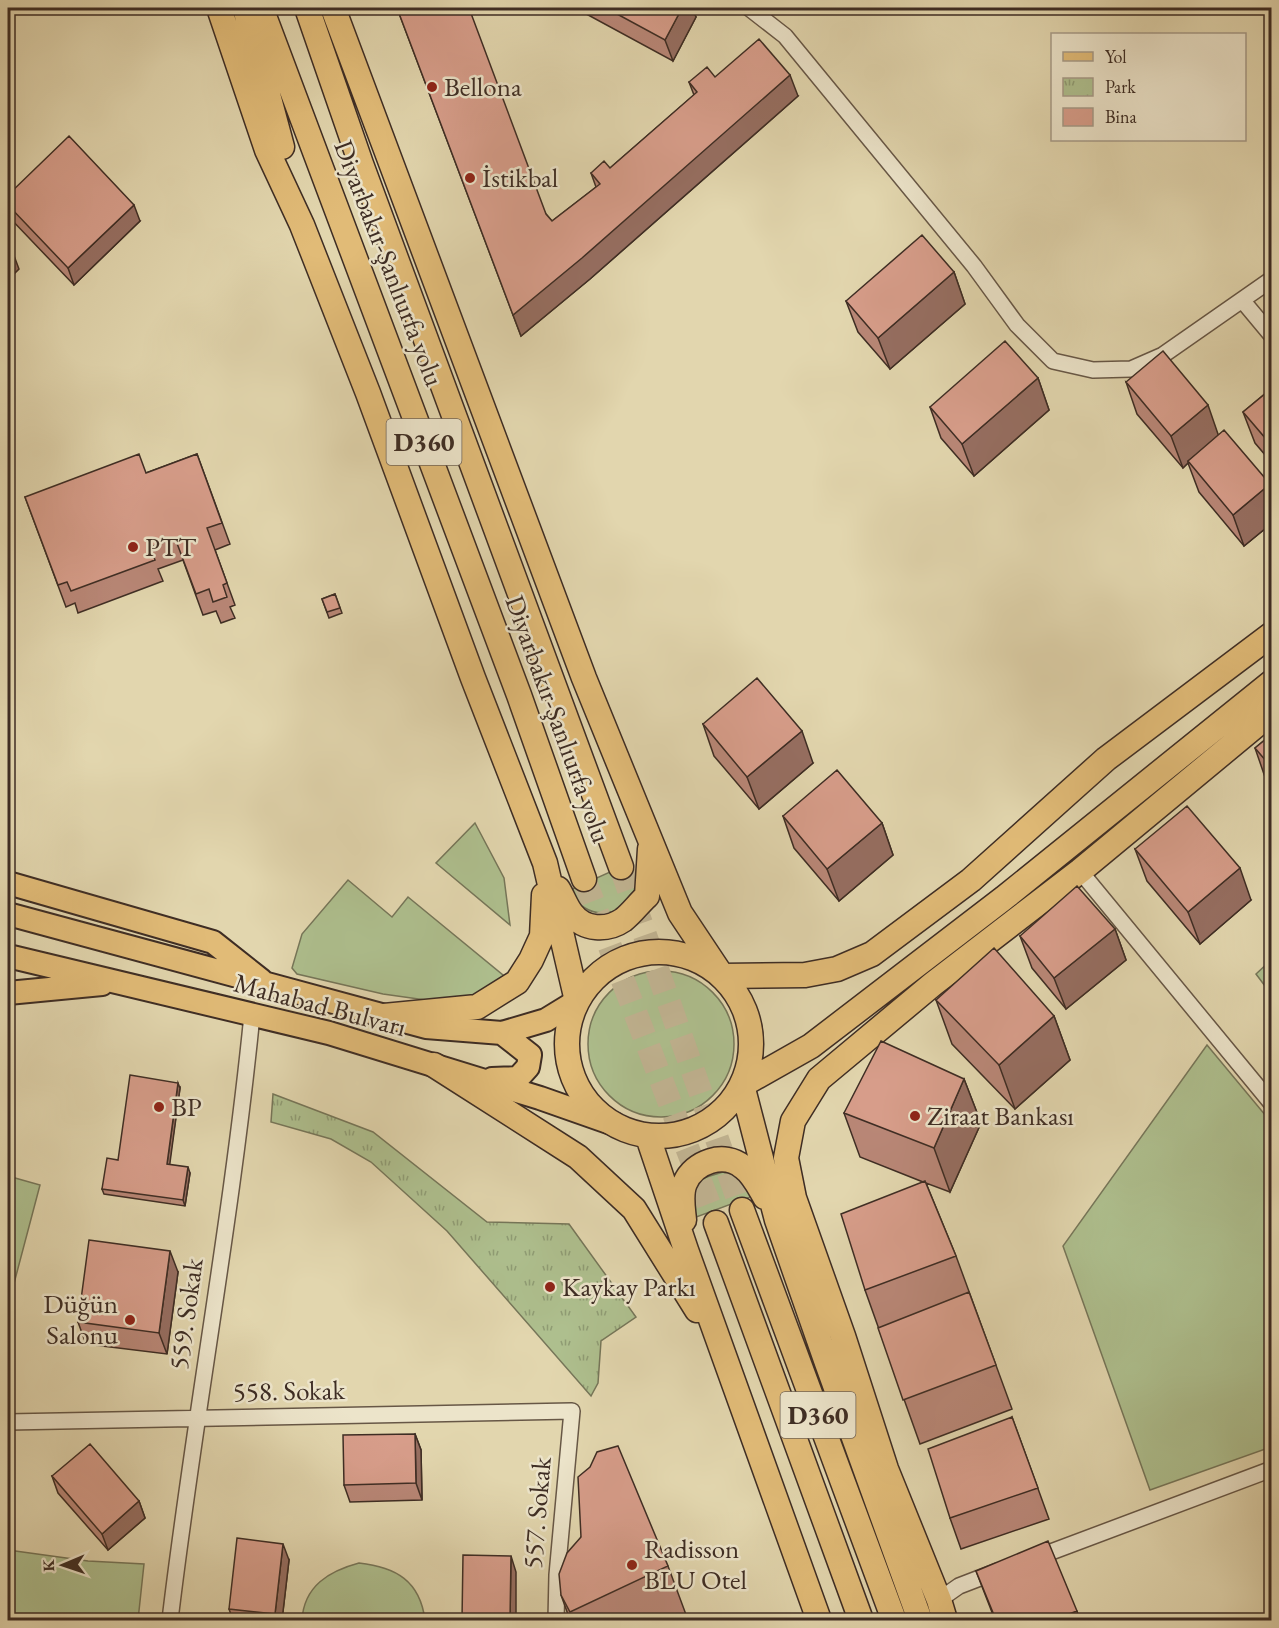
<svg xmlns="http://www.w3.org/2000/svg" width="1279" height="1628" font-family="'EB Garamond',serif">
	<defs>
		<pattern id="park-tufts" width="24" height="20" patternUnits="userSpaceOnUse" patternTransform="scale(1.5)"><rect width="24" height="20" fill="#aebf8e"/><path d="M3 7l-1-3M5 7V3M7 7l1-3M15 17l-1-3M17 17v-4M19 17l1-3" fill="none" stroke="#8f9c74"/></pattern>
	</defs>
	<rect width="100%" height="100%" fill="#e2d6ae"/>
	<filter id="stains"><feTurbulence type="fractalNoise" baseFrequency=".00333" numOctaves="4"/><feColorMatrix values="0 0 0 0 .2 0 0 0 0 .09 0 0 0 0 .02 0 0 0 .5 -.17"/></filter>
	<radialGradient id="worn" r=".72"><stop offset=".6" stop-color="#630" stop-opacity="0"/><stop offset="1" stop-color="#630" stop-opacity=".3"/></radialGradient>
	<path fill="#aebf8e" stroke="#767659" stroke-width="1.5" d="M 475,823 L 504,878 L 510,925 L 436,863 Z
		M 632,862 C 634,873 637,884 633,895 C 627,913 599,917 585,908 C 578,904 574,897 570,890 Z
		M 348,880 L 392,917 L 408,897 L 509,980 L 477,1001 L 447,1003 L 383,994 L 297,974 L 292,968 L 302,934 Z
		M 1271,960 L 1271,994 L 1256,974 Z
		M588 1044a73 73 0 1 1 146 0a73 73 0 1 1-146 0Z
		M 1207,1045 L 1271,1122 L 1271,1447 L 1150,1490 L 1063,1246 Z
		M 723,1172 L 742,1180 L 753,1196 L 691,1219 L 689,1195 L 700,1179 Z
		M 8,1176 L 40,1185 L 12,1291 L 8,1289 Z
		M 8,1550 L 88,1561 L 144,1564 L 138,1620 L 8,1620 Z
		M 359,1563 C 396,1567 420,1581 425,1620 L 302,1620 C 304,1586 329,1571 359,1563 Z"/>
	<path fill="url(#park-tufts)" stroke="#767659" stroke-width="1.5" d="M 273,1094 L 373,1132 L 487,1222 L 569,1224 L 636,1317 L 601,1341 L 598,1383 L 591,1396 L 447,1231 L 371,1162 L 331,1139 L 271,1122 Z"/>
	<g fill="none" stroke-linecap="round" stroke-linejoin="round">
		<path stroke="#c1b492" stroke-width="24" stroke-dasharray="24 12" stroke-linecap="butt" d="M 621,867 L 742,1210
			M 584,879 L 716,1223"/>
		<g stroke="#675746" stroke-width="18">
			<path id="minor" d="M 749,8 L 785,36 L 974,266 L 1017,325 L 1053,361 L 1093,370 L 1131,369 L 1163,355 L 1272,279
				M 1242,300 L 1272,336
				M 1080,871 L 1272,1104
				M 8,1422 L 572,1411 L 557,1575 L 556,1620
				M 1035,1558 L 1272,1469
				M 939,1600 L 959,1586 L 998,1571
				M 170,1620 C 194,1418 232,1218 252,1015"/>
		</g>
		<g stroke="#3e2d24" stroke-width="26">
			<path id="primary" d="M 8,883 L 213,942 L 261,980
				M 8,914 L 426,1027 L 502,1033 L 546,1020 L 577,1001
				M 8,956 L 329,1033 L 540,1098 L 614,1124
				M 8,993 L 102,984
				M 492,1079 L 518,1078 L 528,1067 L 530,1055 L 502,1033"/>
		</g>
		<g stroke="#3e2d24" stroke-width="27">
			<path id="trunk" d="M 219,8 L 267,150 L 302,225 L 368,393 L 473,678 L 545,863 L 577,1001
				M 245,8 L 282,147
				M 261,8 L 519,695 L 584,879
				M 307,8 L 361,164 L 621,867
				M 333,8 L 584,678 L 680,913 L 722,976 L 805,975 L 837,969 L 872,954 L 971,880 L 1106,759 L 1272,634
				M 558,889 C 563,897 566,907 572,914 C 584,930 607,931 623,920 C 632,913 639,903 647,896 L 650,849
				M567 1044a92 92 0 1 1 184 0a92 92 0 1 1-184 0Z
				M 384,1016 L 477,1007 L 517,982 L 531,960 L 542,936 L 544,895
				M 434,1065 L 578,1157 L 634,1209 L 697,1310
				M 648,1137 L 686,1250 L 819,1620
				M 742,1210 L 894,1620
				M 684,1220 C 683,1209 680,1194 685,1183 C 694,1162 724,1151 743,1167 C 753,1174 759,1187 765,1197
				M 716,1223 L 861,1620
				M 920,1620 L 827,1363 L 777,1220 L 742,1085 L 811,1046 L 1004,898 L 1272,682
				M 945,1620 L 939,1600 L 886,1469 L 843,1336 L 794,1198 L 786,1158 L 793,1121 L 819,1079 L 933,984 L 1080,871 L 1272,712"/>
		</g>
		<use href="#minor" stroke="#ece4ca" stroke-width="15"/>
		<use href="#primary" stroke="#e1bb77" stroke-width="22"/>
		<use href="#trunk" stroke="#e1bb77" stroke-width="24"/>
	</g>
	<path fill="#b98777" stroke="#3e2d24" stroke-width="1.5" d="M 397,8 L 546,214 L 552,221 L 596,187 L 591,173 L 610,168 L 694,95 L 689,82 L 715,77 L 798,96 L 590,279 L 521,336 Z
		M 572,8 L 692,8 L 696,17 L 673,61 L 579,10 Z
		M 8,195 L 140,221 L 74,285 L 8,216 Z
		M 954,272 L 965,304 L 890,369 L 858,332 L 846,301 Z
		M 1038,378 L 1049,410 L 974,476 L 941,438 L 930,407 Z
		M 1126,382 L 1219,435 L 1270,484 L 1272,489 L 1272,523 L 1244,546 L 1199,492 L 1188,463 L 1183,468 L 1137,414 Z
		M 1272,388 L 1272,463 L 1255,443 L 1243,412 Z
		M 197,454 L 230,544 L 215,550 L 235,605 L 230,607 L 235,618 L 221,623 L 216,611 L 203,615 L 183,560 L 158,569 L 163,581 L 78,613 L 75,603 L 66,607 L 25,497 L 146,473 Z
		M 335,594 L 342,613 L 329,618 L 322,599 Z
		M 703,724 L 813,763 L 759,809 L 714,756 Z
		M 1272,734 L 1272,786 L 1266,780 L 1255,748 Z
		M 783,816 L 882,823 L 893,855 L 839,901 L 794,848 Z
		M 1135,849 L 1251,900 L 1200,944 L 1147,881 Z
		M 1115,929 L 1126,960 L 1066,1009 L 1032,968 L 1020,936 Z
		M 936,1000 L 1054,1016 L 1070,1060 L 1015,1109 L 952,1044 Z
		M 964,1079 L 981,1123 L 950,1192 L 926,1183 L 956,1256 L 1012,1409 L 920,1444 L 865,1290 L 923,1182 L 860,1157 L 844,1113 Z
		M 180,1088 L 169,1165 L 190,1173 L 185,1206 L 104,1194 L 102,1189 L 118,1160 Z
		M 178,1272 L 167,1354 L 86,1344 L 78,1322 Z
		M 1012,1417 L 1049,1519 L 961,1549 L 950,1518 Z
		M 415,1434 L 421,1450 L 422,1500 L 350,1502 L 344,1485 Z
		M 52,1476 L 139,1501 L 145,1518 L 108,1550 L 58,1493 Z
		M 581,1537 L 668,1566 L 688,1620 L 570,1620 L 561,1595 Z
		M 289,1560 L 282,1620 L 233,1620 L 229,1609 Z
		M 976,1571 L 1077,1611 L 1080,1620 L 995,1620 Z"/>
	<path fill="#966e61" stroke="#3e2d24" stroke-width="1.5" d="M 682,8 L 692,8 L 696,17 L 673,61 L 665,40 Z
		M 790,75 L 798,96 L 590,279 L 521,336 L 513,315 Z
		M 134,205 L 140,221 L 74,285 L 68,268 Z
		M 13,253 L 19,269 L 8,280 L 8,258 Z
		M 954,272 L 965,304 L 890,369 L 878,338 Z
		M 8,331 L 12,344 L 8,348 Z
		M 1038,378 L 1049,410 L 974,476 L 962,444 Z
		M 1208,405 L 1219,437 L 1188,461 L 1188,463 L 1183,468 L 1171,436 Z
		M 1270,484 L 1272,489 L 1272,523 L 1244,546 L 1233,515 Z
		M 802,731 L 813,763 L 759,809 L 747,777 Z
		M 882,823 L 893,855 L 839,901 L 827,869 Z
		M 1240,868 L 1251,900 L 1200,944 L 1188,912 Z
		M 1115,929 L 1126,960 L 1066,1009 L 1054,978 Z
		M 1054,1016 L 1070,1060 L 1015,1109 L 999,1065 Z
		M 964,1079 L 981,1123 L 950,1192 L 934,1148 Z
		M 178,1083 L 180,1088 L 169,1170 L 167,1164 Z
		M 188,1167 L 190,1173 L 185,1206 L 183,1200 Z
		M 170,1251 L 178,1272 L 167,1354 L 159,1333 Z
		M 415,1434 L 421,1450 L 422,1500 L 416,1483 Z
		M 139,1501 L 145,1518 L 108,1550 L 102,1534 Z
		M 283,1544 L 289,1560 L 282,1620 L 277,1620 L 275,1614 Z
		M 511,1556 L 516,1572 L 516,1620 L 510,1620 Z"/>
	<path fill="#d79d8a" stroke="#3e2d24" stroke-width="1.5" d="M 397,8 L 469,8 L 546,214 L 552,221 L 600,184 L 591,173 L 604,161 L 610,168 L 697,92 L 689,82 L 707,67 L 715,77 L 759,39 L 790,75 L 582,258 L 513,315 Z
		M 606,8 L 682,8 L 665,40 Z
		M 69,136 L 134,205 L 68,268 L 8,205 L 8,195 Z
		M 922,235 L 954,272 L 878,338 L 846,301 Z
		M 8,247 L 13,253 L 8,258 Z
		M 1005,341 L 1038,378 L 962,444 L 930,407 Z
		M 1163,351 L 1208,405 L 1171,436 L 1126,382 Z
		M 1272,388 L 1272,446 L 1243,412 Z
		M 1224,430 L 1270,484 L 1233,515 L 1188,461 Z
		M 139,454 L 146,473 L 197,454 L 222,523 L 207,528 L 227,583 L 223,585 L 227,597 L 213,602 L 209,589 L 196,594 L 175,538 L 150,547 L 155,560 L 71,591 L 67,582 L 58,585 L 25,497 Z
		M 335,594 L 340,608 L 327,612 L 322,599 Z
		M 757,678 L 802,731 L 747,777 L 703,724 Z
		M 1272,734 L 1272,768 L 1255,748 Z
		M 837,770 L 882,823 L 827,869 L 783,816 Z
		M 1187,806 L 1240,868 L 1188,912 L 1135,849 Z
		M 1077,886 L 1115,929 L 1054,978 L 1020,936 Z
		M 994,948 L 1054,1016 L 999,1065 L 936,1000 Z
		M 881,1041 L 964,1079 L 934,1148 L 844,1113 Z
		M 130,1075 L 178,1083 L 167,1164 L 188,1167 L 183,1200 L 102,1189 L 107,1158 L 118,1160 Z
		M 925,1181 L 956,1256 L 865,1290 L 841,1214 Z
		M 89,1240 L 170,1251 L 159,1333 L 78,1322 Z
		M 969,1292 L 996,1365 L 903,1400 L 878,1328 Z
		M 1012,1417 L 1038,1488 L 950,1518 L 928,1449 Z
		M 415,1434 L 416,1483 L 344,1485 L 343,1435 Z
		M 90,1444 L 139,1501 L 102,1534 L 52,1476 Z
		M 618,1446 L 668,1566 L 570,1612 L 561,1595 L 559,1574 L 567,1553 L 581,1537 L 578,1477 L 590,1467 L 597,1452 Z
		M 237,1538 L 283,1544 L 275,1614 L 229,1609 Z
		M 1048,1541 L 1077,1611 L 1053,1620 L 996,1620 L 976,1571 Z
		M 463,1555 L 511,1556 L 510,1620 L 462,1620 Z"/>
	<g fill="#8f2418" stroke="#ece4ca" stroke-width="2">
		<circle cx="432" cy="87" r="6"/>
		<circle cx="470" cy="178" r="6"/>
		<circle cx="133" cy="547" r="6"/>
		<circle cx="159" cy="1107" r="6"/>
		<circle cx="915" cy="1116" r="6"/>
		<circle cx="550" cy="1287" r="6"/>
		<circle cx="130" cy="1320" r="6"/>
		<circle cx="632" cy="1565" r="6"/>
	</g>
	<g text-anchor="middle" stroke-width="5" stroke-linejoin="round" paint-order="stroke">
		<g fill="#ece4ca" stroke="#726456" stroke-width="1.5">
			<rect x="386.5" y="419" width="75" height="46" rx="4.5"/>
			<rect x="780.5" y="1392" width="75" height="46" rx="4.5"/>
		</g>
		<g font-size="26" font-weight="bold" fill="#3e2d24">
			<text x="424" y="451">D360</text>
			<text x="818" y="1424">D360</text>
		</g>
		<g font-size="27" fill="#3e2d24" stroke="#ece4ca" text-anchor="start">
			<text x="444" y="96">Bellona</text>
			<text x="482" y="187">İstikbal</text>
			<text x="145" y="556">PTT</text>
			<text x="171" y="1116">BP</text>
			<text x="927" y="1125">Ziraat Bankası</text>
			<text x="562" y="1296">Kaykay Parkı</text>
			<text x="118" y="1313" text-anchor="end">Düğün<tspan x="118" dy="31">Salonu</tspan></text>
			<text x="644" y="1558">Radisson<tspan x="644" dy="31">BLU Otel</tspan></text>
		</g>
		<g font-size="27" fill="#3e2d24" stroke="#ece4ca">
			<text transform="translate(389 263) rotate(69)" y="9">Diyarbakır-Şanlıurfa yolu</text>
			<text transform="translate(558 719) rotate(70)" y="9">Diyarbakır-Şanlıurfa yolu</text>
			<text transform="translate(320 1005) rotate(15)" y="9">Mahabad Bulvarı</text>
			<text transform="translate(186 1314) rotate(-82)" y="9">559. Sokak</text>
			<text transform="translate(289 1391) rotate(-1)" y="9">558. Sokak</text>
			<text transform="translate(537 1513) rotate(-85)" y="9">557. Sokak</text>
		</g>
	</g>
	<rect width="1279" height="1628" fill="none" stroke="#e2d6ae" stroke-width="30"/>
	<rect x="9" y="9" width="1261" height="1610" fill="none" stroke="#3e2d24" stroke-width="3"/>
	<rect x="15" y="15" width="1249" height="1598" fill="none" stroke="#3e2d24" stroke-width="1.5"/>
	<rect x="1051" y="33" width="195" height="108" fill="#ece4ca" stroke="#a69b88" stroke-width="1.5"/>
	<rect x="1063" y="52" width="30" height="9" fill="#e1bb77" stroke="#a69b88" stroke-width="1.5"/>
	<text x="1105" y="63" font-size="18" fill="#3e2d24">Yol</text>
	<rect x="1063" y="78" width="30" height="18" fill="url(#park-tufts)" stroke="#a69b88" stroke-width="1.5"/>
	<text x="1105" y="93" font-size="18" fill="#3e2d24">Park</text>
	<rect x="1063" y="108" width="30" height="18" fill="#d79d8a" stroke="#a69b88" stroke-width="1.5"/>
	<text x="1105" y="123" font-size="18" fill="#3e2d24">Bina</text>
	<g transform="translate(63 1565) rotate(268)" stroke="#ece4ca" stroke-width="4.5" paint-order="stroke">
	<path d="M0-4.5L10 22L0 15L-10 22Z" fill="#3e2d24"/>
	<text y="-9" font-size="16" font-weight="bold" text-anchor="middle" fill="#3e2d24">K</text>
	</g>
	<rect width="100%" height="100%" filter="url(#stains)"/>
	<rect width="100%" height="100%" fill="url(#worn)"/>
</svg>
